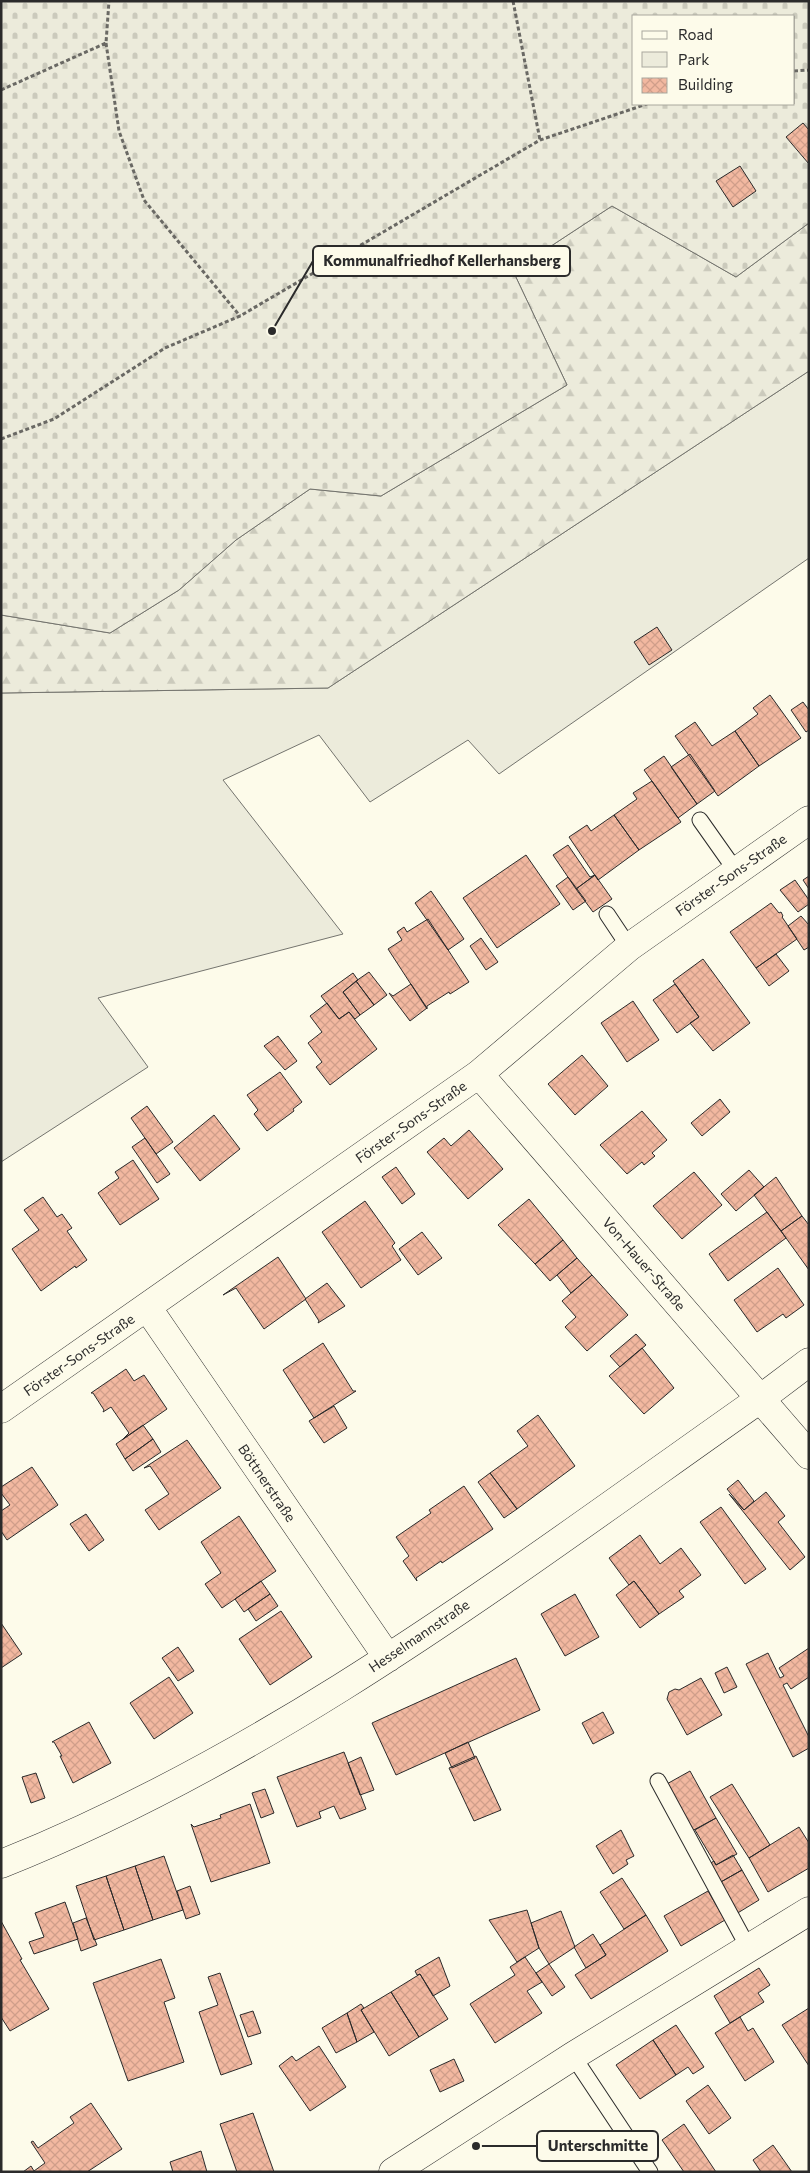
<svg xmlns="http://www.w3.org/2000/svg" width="810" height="2173" font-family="Commissioner,sans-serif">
	<defs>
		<pattern id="forest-firs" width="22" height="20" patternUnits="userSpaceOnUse" patternTransform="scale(1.25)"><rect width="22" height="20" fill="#ecebdb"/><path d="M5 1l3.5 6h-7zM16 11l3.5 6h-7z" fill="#cbcabc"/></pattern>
		<pattern id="cemetery-stones" width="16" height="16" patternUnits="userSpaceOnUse" patternTransform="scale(1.25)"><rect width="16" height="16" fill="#ecebdb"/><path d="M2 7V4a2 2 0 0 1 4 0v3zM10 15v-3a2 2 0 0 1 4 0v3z" fill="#cbcabc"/></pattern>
		<pattern id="building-cross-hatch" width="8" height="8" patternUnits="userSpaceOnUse" patternTransform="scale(1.25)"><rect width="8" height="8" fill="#f2b8a0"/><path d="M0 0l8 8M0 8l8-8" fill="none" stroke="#d09e8a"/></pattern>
	</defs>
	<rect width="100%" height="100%" fill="#fdfbea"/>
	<path fill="#ecebdb" stroke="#74746e" d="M 809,371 L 809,558 L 499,774 L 468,740 L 370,802 L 319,735 L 223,780 L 343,934 L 98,998 L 148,1067 L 1,1162 L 1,693 L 328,688 Z"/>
	<path fill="url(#forest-firs)" stroke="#74746e" d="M 612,206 L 736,277 L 809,223 L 809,371 L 328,688 L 1,693 L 1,615 L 110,633 L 179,590 L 236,540 L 310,489 L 381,496 L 567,385 L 513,271 Z"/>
	<path fill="url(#cemetery-stones)" stroke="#74746e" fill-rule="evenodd" d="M 1,1 L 809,1 L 809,223 L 736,277 L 612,206 L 513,271 L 567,385 L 381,496 L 310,489 L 236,540 L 179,590 L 110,633 L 1,615 ZM 634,16 L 794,16 L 794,104 L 634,104 Z"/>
	<path fill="url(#building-cross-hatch)" stroke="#2b2b2b" d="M 803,123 L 809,130 L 809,164 L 786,137 Z
		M 740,166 L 756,191 L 733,207 L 716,181 Z
		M 657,627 L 672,650 L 649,665 L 634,642 Z
		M 770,695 L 801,738 L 759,766 L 735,731 L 758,714 L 753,708 Z
		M 803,702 L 809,710 L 809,730 L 806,732 L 791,710 Z
		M 695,722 L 712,746 L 735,731 L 759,766 L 718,796 L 675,736 Z
		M 690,754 L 715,791 L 697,804 L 671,767 Z
		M 664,756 L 697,804 L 678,818 L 644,770 Z
		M 652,781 L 681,822 L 639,850 L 614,815 L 637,799 L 633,793 Z
		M 614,815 L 639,850 L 598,880 L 569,837 L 587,825 L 591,831 Z
		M 568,845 L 590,877 L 595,875 L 576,889 L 553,855 Z
		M 526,855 L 560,904 L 497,948 L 463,898 Z
		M 595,875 L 612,899 L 593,912 L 576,889 Z
		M 809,876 L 809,889 L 803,880 Z
		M 568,877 L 586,901 L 573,910 L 556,886 Z
		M 795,880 L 809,900 L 809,904 L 798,912 L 780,890 Z
		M 431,891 L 464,939 L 448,950 L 415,903 Z
		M 771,903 L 779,913 L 781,912 L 783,916 L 782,917 L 797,939 L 756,968 L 730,932 Z
		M 801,916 L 809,925 L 809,947 L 804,950 L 788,926 Z
		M 428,919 L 469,982 L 450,994 L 449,992 L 427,1006 L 427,1009 L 388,949 L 402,940 L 397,932 L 404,927 L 407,932 Z
		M 481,938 L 498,962 L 486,970 L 470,946 Z
		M 776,954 L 789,971 L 769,986 L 756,968 Z
		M 703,959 L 750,1023 L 713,1051 L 690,1023 L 699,1017 L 673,981 Z
		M 369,972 L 387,995 L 374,1005 L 356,981 Z
		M 353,973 L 358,980 L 343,992 L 360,1015 L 355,1019 L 349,1012 L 339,1019 L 321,996 Z
		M 356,981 L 374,1005 L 360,1015 L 343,992 Z
		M 411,984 L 427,1008 L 410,1021 L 389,993 L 393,996 Z
		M 675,984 L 699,1017 L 677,1033 L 653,1000 Z
		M 633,1001 L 659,1040 L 627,1062 L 601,1023 Z
		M 327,1003 L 339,1019 L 349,1012 L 377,1049 L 330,1085 L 316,1067 L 322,1062 L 308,1043 L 322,1032 L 310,1016 Z
		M 278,1036 L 297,1061 L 285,1070 L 264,1046 Z
		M 582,1055 L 608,1086 L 575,1115 L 548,1084 Z
		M 280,1072 L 302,1102 L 293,1109 L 294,1111 L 267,1131 L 254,1114 L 258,1110 L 247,1095 Z
		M 720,1099 L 730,1112 L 702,1136 L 691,1123 Z
		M 147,1106 L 173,1142 L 156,1154 L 131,1118 Z
		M 642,1111 L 667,1140 L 652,1153 L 655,1156 L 644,1165 L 642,1162 L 627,1174 L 600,1145 Z
		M 214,1115 L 240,1149 L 200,1181 L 174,1148 Z
		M 469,1130 L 503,1169 L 468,1199 L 427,1152 L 444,1138 L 451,1146 Z
		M 145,1138 L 170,1174 L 157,1183 L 132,1147 Z
		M 133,1160 L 159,1199 L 120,1225 L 98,1193 L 119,1178 L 115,1172 Z
		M 396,1167 L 415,1194 L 402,1204 L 382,1177 Z
		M 749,1170 L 764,1187 L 736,1211 L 721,1194 Z
		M 694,1172 L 722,1205 L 682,1239 L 653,1206 Z
		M 776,1177 L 802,1216 L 781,1231 L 754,1195 Z
		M 43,1197 L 57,1217 L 62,1214 L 72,1228 L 67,1231 L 87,1260 L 76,1268 L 75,1266 L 41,1291 L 12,1249 L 39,1230 L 24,1210 Z
		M 529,1199 L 563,1240 L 535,1264 L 498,1225 Z
		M 365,1201 L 395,1243 L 392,1246 L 401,1260 L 361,1288 L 322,1232 Z
		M 767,1212 L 786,1238 L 728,1281 L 709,1254 Z
		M 802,1216 L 809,1225 L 809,1270 L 781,1231 Z
		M 422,1232 L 442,1258 L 418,1275 L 399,1249 Z
		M 563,1240 L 577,1258 L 550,1281 L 535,1264 Z
		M 278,1257 L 306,1299 L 264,1329 L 236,1288 L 223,1295 Z
		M 577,1258 L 592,1275 L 571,1293 L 557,1275 Z
		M 778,1268 L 804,1305 L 786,1318 L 783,1314 L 757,1332 L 734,1300 Z
		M 592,1275 L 628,1315 L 587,1351 L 565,1327 L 576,1317 L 562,1301 Z
		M 327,1283 L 345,1306 L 318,1323 L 319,1321 L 305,1299 Z
		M 636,1334 L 646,1345 L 620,1367 L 610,1356 Z
		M 323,1343 L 353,1391 L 356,1391 L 314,1418 L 283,1370 Z
		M 642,1348 L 674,1388 L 644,1414 L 609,1376 Z
		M 126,1369 L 134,1381 L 144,1375 L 167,1409 L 122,1440 L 129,1433 L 111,1407 L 103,1412 L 104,1410 L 93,1393 L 91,1393 Z
		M 334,1406 L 347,1428 L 324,1443 L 309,1421 Z
		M 538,1415 L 575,1466 L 517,1509 L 490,1473 L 528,1446 L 517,1431 Z
		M 143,1425 L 153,1439 L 125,1459 L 116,1444 Z
		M 153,1439 L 161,1452 L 133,1471 L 125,1459 Z
		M 187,1440 L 221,1488 L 159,1530 L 145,1510 L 169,1494 L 150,1466 L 144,1468 Z
		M 32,1467 L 58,1505 L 7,1540 L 1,1531 L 1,1511 L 10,1505 L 1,1493 L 1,1487 Z
		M 490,1473 L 517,1509 L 504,1518 L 478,1482 Z
		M 738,1480 L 754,1501 L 744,1510 L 727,1489 Z
		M 464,1486 L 493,1529 L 442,1563 L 441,1561 L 416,1578 L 417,1581 L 403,1561 L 409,1556 L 396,1537 L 431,1513 L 429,1510 Z
		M 766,1492 L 785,1516 L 778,1522 L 805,1557 L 790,1570 L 729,1494 L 744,1510 Z
		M 721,1507 L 766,1569 L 745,1584 L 700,1522 Z
		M 86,1514 L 104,1540 L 89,1551 L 70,1524 Z
		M 239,1516 L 276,1571 L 222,1608 L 205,1584 L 221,1573 L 201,1542 Z
		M 640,1535 L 660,1564 L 681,1548 L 701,1575 L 679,1591 L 684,1597 L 659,1614 L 634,1581 L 629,1585 L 609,1558 Z
		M 261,1581 L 270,1594 L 244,1612 L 235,1599 Z
		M 634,1581 L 659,1614 L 640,1628 L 616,1595 Z
		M 270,1594 L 278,1606 L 256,1621 L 248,1609 Z
		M 575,1594 L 599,1637 L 565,1656 L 541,1614 Z
		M 281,1611 L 312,1657 L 270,1685 L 239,1639 Z
		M 1,1623 L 22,1654 L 1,1668 Z
		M 178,1647 L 194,1671 L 178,1681 L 162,1658 Z
		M 809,1648 L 809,1677 L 791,1689 L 787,1683 L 783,1685 L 809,1737 L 809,1748 L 793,1757 L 746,1664 L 768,1653 L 780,1678 L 784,1676 L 779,1668 Z
		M 516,1658 L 540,1710 L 396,1775 L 372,1723 Z
		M 727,1667 L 737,1687 L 724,1693 L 715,1673 Z
		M 169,1677 L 193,1713 L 154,1739 L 130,1703 Z
		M 701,1678 L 722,1715 L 687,1735 L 667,1699 L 669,1692 L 675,1689 L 679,1690 Z
		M 603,1712 L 614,1733 L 593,1744 L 582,1723 Z
		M 89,1722 L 111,1763 L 73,1783 L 60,1756 L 62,1756 L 54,1742 L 52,1742 Z
		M 468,1742 L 475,1758 L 452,1768 L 445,1753 Z
		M 344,1752 L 366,1809 L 340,1819 L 334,1806 L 319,1812 L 321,1818 L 297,1827 L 277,1777 Z
		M 476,1756 L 501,1810 L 474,1821 L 449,1768 Z
		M 361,1757 L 374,1790 L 360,1795 L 348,1763 Z
		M 690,1771 L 716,1818 L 690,1832 L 665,1785 Z
		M 36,1773 L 45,1798 L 31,1803 L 22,1777 Z
		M 732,1784 L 770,1845 L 749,1858 L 710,1797 Z
		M 265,1789 L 274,1813 L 261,1818 L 252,1793 Z
		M 250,1804 L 270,1863 L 211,1882 L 191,1824 L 194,1827 L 221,1818 L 220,1815 Z
		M 716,1818 L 737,1854 L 716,1865 L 695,1830 Z
		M 799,1827 L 809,1843 L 809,1868 L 768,1892 L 749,1858 Z
		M 621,1830 L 634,1856 L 626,1860 L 628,1864 L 613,1874 L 596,1846 Z
		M 733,1855 L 742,1870 L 719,1883 L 709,1864 L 714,1861 L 716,1865 Z
		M 164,1856 L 183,1910 L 153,1920 L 135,1866 Z
		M 135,1866 L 153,1920 L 124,1930 L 106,1876 Z
		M 742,1870 L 759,1900 L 736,1914 L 719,1883 Z
		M 106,1876 L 124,1930 L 94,1940 L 76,1886 Z
		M 622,1878 L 646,1915 L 624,1929 L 600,1892 Z
		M 190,1886 L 200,1914 L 186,1919 L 177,1891 Z
		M 708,1891 L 725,1920 L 681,1946 L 664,1916 Z
		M 65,1902 L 78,1939 L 34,1954 L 29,1942 L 44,1937 L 35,1913 Z
		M 527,1910 L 539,1948 L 517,1962 L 489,1920 Z
		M 561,1911 L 575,1947 L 549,1964 L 539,1948 L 531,1923 Z
		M 646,1915 L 668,1951 L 591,1999 L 575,1975 L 606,1955 L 600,1945 Z
		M 86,1918 L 97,1945 L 81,1951 L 73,1923 Z
		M 1,1921 L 22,1959 L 20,1960 L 49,2009 L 10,2031 L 1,2017 Z
		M 593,1934 L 606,1955 L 586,1968 L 574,1947 Z
		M 439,1957 L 450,1986 L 433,1996 L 420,1974 L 417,1975 L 415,1971 Z
		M 525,1957 L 542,1982 L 527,1991 L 542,2013 L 495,2043 L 470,2004 L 515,1975 L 510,1967 Z
		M 161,1959 L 175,1998 L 164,2002 L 184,2062 L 128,2081 L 93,1983 Z
		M 549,1964 L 565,1987 L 552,1996 L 536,1973 Z
		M 759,1968 L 770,1985 L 758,1993 L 764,2002 L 730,2023 L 714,1996 Z
		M 220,1973 L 252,2064 L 221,2075 L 199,2012 L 218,2005 L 208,1977 Z
		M 420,1974 L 448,2019 L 419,2037 L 391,1992 Z
		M 391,1992 L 419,2037 L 389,2056 L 361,2010 Z
		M 361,2004 L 364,2008 L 361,2010 L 374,2032 L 357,2042 L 347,2013 Z
		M 809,2008 L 809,2066 L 782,2025 Z
		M 253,2011 L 261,2033 L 248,2037 L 240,2015 Z
		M 347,2013 L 357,2042 L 336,2053 L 322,2028 Z
		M 740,2017 L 748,2031 L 753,2028 L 774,2062 L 745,2081 L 715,2033 Z
		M 676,2025 L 704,2067 L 693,2074 L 688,2067 L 676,2075 L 653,2040 Z
		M 653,2040 L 676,2075 L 640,2099 L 616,2065 Z
		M 319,2046 L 346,2087 L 310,2111 L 279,2066 L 292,2056 L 296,2061 Z
		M 454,2059 L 464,2081 L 440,2092 L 430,2070 Z
		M 708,2085 L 731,2118 L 709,2134 L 686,2101 Z
		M 91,2103 L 122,2149 L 87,2172 L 23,2172 L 31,2166 L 34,2171 L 45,2163 L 31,2142 L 33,2141 L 38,2148 L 74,2123 L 70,2117 Z
		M 253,2113 L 274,2172 L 237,2172 L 220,2124 Z
		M 684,2124 L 716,2172 L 684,2172 L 662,2140 Z
		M 773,2145 L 792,2172 L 761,2172 L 753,2160 Z
		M 201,2151 L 207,2172 L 173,2172 L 170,2162 Z"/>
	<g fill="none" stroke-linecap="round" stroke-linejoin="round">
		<g stroke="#2b2b2b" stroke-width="17">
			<path id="service" d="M 700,820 L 736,871
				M 607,914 L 629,947
				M 658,1781 L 749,1949
				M 573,2056 L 650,2172"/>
		</g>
		<g stroke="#2b2b2b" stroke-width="29">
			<path id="minor" d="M 479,1074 L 809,1455
				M 147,1307 L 388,1658
				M 1,1409 L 479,1074 L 629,947 L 809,820
				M 1,1864 C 278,1754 518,1569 760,1399 L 809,1362"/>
		</g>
		<g stroke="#2b2b2b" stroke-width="29">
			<path id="secondary" d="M 393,2172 L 573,2056 L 809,1911"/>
		</g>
		<path stroke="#6a6964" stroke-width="3" stroke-dasharray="4 2.5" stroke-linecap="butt" d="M 513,1 L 540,140
			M 106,43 L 119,131 L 144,200 L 240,316
			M 794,71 L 809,70
			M 1,90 L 106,43 L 109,1
			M 1,439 L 54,419 L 165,348 L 240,316 L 540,140 L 647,104"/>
		<use href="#service" stroke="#fdfbea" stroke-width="15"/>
		<use href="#minor" stroke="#fdfbea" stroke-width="28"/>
		<use href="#secondary" stroke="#fdfbea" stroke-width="28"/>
	</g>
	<g text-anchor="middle" stroke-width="4" stroke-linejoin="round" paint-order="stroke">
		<g font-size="14" fill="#2b2b2b" stroke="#fdfbea">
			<text transform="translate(731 875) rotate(-35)" y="5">Förster-Sons-Straße</text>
			<text transform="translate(411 1122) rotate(-35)" y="5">Förster-Sons-Straße</text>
			<text transform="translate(644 1264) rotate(49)" y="5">Von-Hauer-Straße</text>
			<text transform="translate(79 1355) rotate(-35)" y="5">Förster-Sons-Straße</text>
			<text transform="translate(267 1483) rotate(56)" y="5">Böttnerstraße</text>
			<text transform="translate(419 1636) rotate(-34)" y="5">Hesselmannstraße</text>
		</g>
	</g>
	<path fill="none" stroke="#2b2b2b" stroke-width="2" d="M272 331L313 261M476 2146L537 2146"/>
	<g fill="#2b2b2b" stroke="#fdfbea" stroke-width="2">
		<circle cx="272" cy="331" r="5"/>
		<circle cx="476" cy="2146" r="5"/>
	</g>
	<g fill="#fdfbea" stroke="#2b2b2b" stroke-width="2">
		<rect x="313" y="246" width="257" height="30" rx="5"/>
		<rect x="537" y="2131" width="121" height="30" rx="5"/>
	</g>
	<g font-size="15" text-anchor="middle" font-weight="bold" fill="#2b2b2b">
		<text x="442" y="266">Kommunalfriedhof Kellerhansberg</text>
		<text x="598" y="2151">Unterschmitte</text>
	</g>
	<rect width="810" height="2173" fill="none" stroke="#2b2b2b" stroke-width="5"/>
	<rect x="632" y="15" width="162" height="90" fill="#fdfbea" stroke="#a9a89e"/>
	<rect x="642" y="31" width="25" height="8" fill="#fdfbea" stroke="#a9a89e"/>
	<text x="678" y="40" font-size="15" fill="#2b2b2b">Road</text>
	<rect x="642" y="52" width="25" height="15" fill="#ecebdb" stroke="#a9a89e"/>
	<text x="678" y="65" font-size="15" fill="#2b2b2b">Park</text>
	<rect x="642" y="78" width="25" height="15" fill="url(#building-cross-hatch)" stroke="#a9a89e"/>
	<text x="678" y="90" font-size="15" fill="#2b2b2b">Building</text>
</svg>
